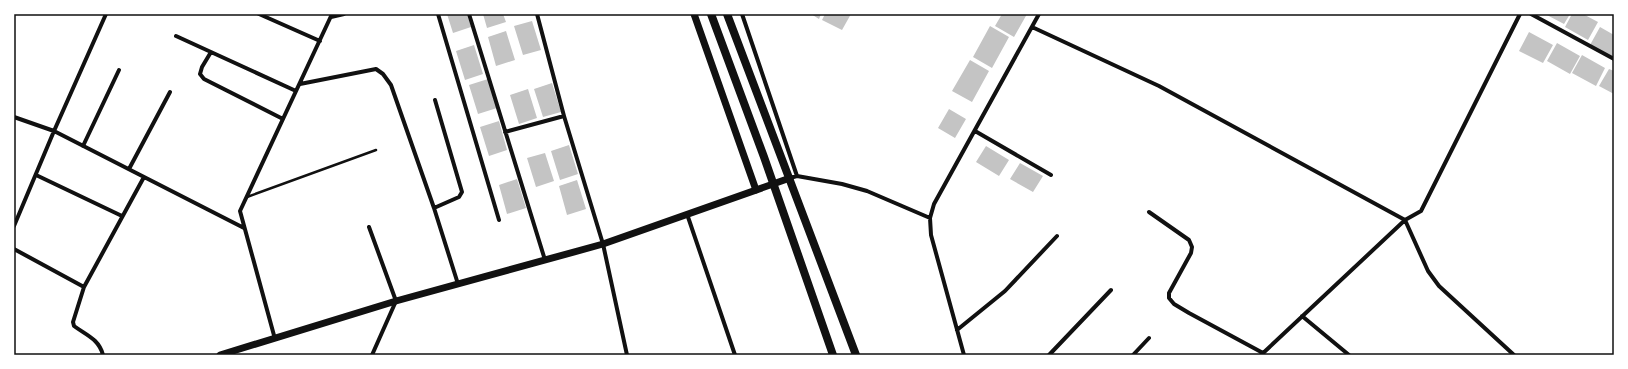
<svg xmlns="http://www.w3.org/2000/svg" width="1628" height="369" font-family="'Public Sans',sans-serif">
	<rect width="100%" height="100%" fill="#fff"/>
	<path fill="#c4c4c4" d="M 447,14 L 467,14 L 471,27 L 453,33 Z
		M 483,14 L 503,14 L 506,22 L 487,28 Z
		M 811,14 L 821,14 L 819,19 Z
		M 825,14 L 851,14 L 842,30 L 822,20 Z
		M 1002,14 L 1027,14 L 1014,37 L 995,26 Z
		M 1545,14 L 1570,14 L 1564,24 Z
		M 1572,14 L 1583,14 L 1598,22 L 1588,40 L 1565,27 Z
		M 532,21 L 541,50 L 523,55 L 514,26 Z
		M 990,26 L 1009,37 L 992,68 L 973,57 Z
		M 1600,27 L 1614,35 L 1613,57 L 1590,45 Z
		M 506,31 L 515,60 L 496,66 L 488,37 Z
		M 1529,32 L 1553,45 L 1543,63 L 1519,51 Z
		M 1557,43 L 1580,56 L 1570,74 L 1547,61 Z
		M 474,45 L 483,74 L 465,80 L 456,51 Z
		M 1582,55 L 1605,68 L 1596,86 L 1572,73 Z
		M 970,60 L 989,71 L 972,102 L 952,91 Z
		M 1609,69 L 1614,71 L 1614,94 L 1599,86 Z
		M 488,79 L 497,108 L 478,114 L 469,85 Z
		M 552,83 L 561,112 L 543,117 L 534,89 Z
		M 528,89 L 537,118 L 519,124 L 510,95 Z
		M 949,109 L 966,119 L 955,138 L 938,128 Z
		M 499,121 L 507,150 L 489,156 L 480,127 Z
		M 569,145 L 578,174 L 560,180 L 551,151 Z
		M 986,146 L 1009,160 L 999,176 L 976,162 Z
		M 545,153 L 554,181 L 536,187 L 527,158 Z
		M 1020,163 L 1043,176 L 1033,192 L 1010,179 Z
		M 517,179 L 526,208 L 507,214 L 499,185 Z
		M 577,180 L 586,209 L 567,215 L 559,186 Z"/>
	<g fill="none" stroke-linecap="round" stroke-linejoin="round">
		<path stroke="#111" stroke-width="2.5" d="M 247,197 L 376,150"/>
		<path stroke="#111" stroke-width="4" d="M 259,14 L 320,41
			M 438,14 L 499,220
			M 469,14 L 545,260
			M 537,14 L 564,116 L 603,244 L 627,355
			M 742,14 L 797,176 L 790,178
			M 1531,14 L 1614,59
			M 331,17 L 344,14
			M 1032,27 L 1159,86 L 1405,220 L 1428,271 L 1439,286 L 1514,355
			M 176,36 L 296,91
			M 211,52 L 202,67 L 200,74 L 204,79 L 283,119
			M 300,84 L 376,69 L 383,74 L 391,85 L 434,208 L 458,284
			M 14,117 L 54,131 L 244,228
			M 975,131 L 1051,175
			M 505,132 L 564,116
			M 83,146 L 119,70
			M 129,169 L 170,92
			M 36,175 L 122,216
			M 797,176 L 842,184 L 867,191 L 930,218
			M 434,208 L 459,197 L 462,192 L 435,100
			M 1149,212 L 1189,240 L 1192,247 L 1191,253 L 1169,293 L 1169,298 L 1174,304 L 1189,313 L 1263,353
			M 687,214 L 735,355
			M 14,226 L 54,131 L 106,14
			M 369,227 L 396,301 L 372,355
			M 14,249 L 84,287
			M 1302,316 L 1349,355
			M 957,330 L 1005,291 L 1057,236
			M 275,339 L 240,211 L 332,14
			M 103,355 C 99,339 86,335 74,326 L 73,322 L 84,287 L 144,177
			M 964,355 L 931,235 L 930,218 L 934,204 L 1039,14
			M 1049,355 L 1111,290
			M 1133,355 L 1149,338
			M 1261,355 L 1405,220 L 1421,211 L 1520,14"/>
		<path stroke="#111" stroke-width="7" d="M 694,14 L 756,190"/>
		<path stroke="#111" stroke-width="7" d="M 220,355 L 396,301 L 603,244 L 790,178"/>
		<path stroke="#111" stroke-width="8" d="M 711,14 L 764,157 L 833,355
			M 727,14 L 856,355"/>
	</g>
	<rect width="1628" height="369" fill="none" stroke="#ffffff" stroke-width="30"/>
	<rect x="15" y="15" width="1598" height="339" fill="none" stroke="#111" stroke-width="1.5"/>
</svg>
